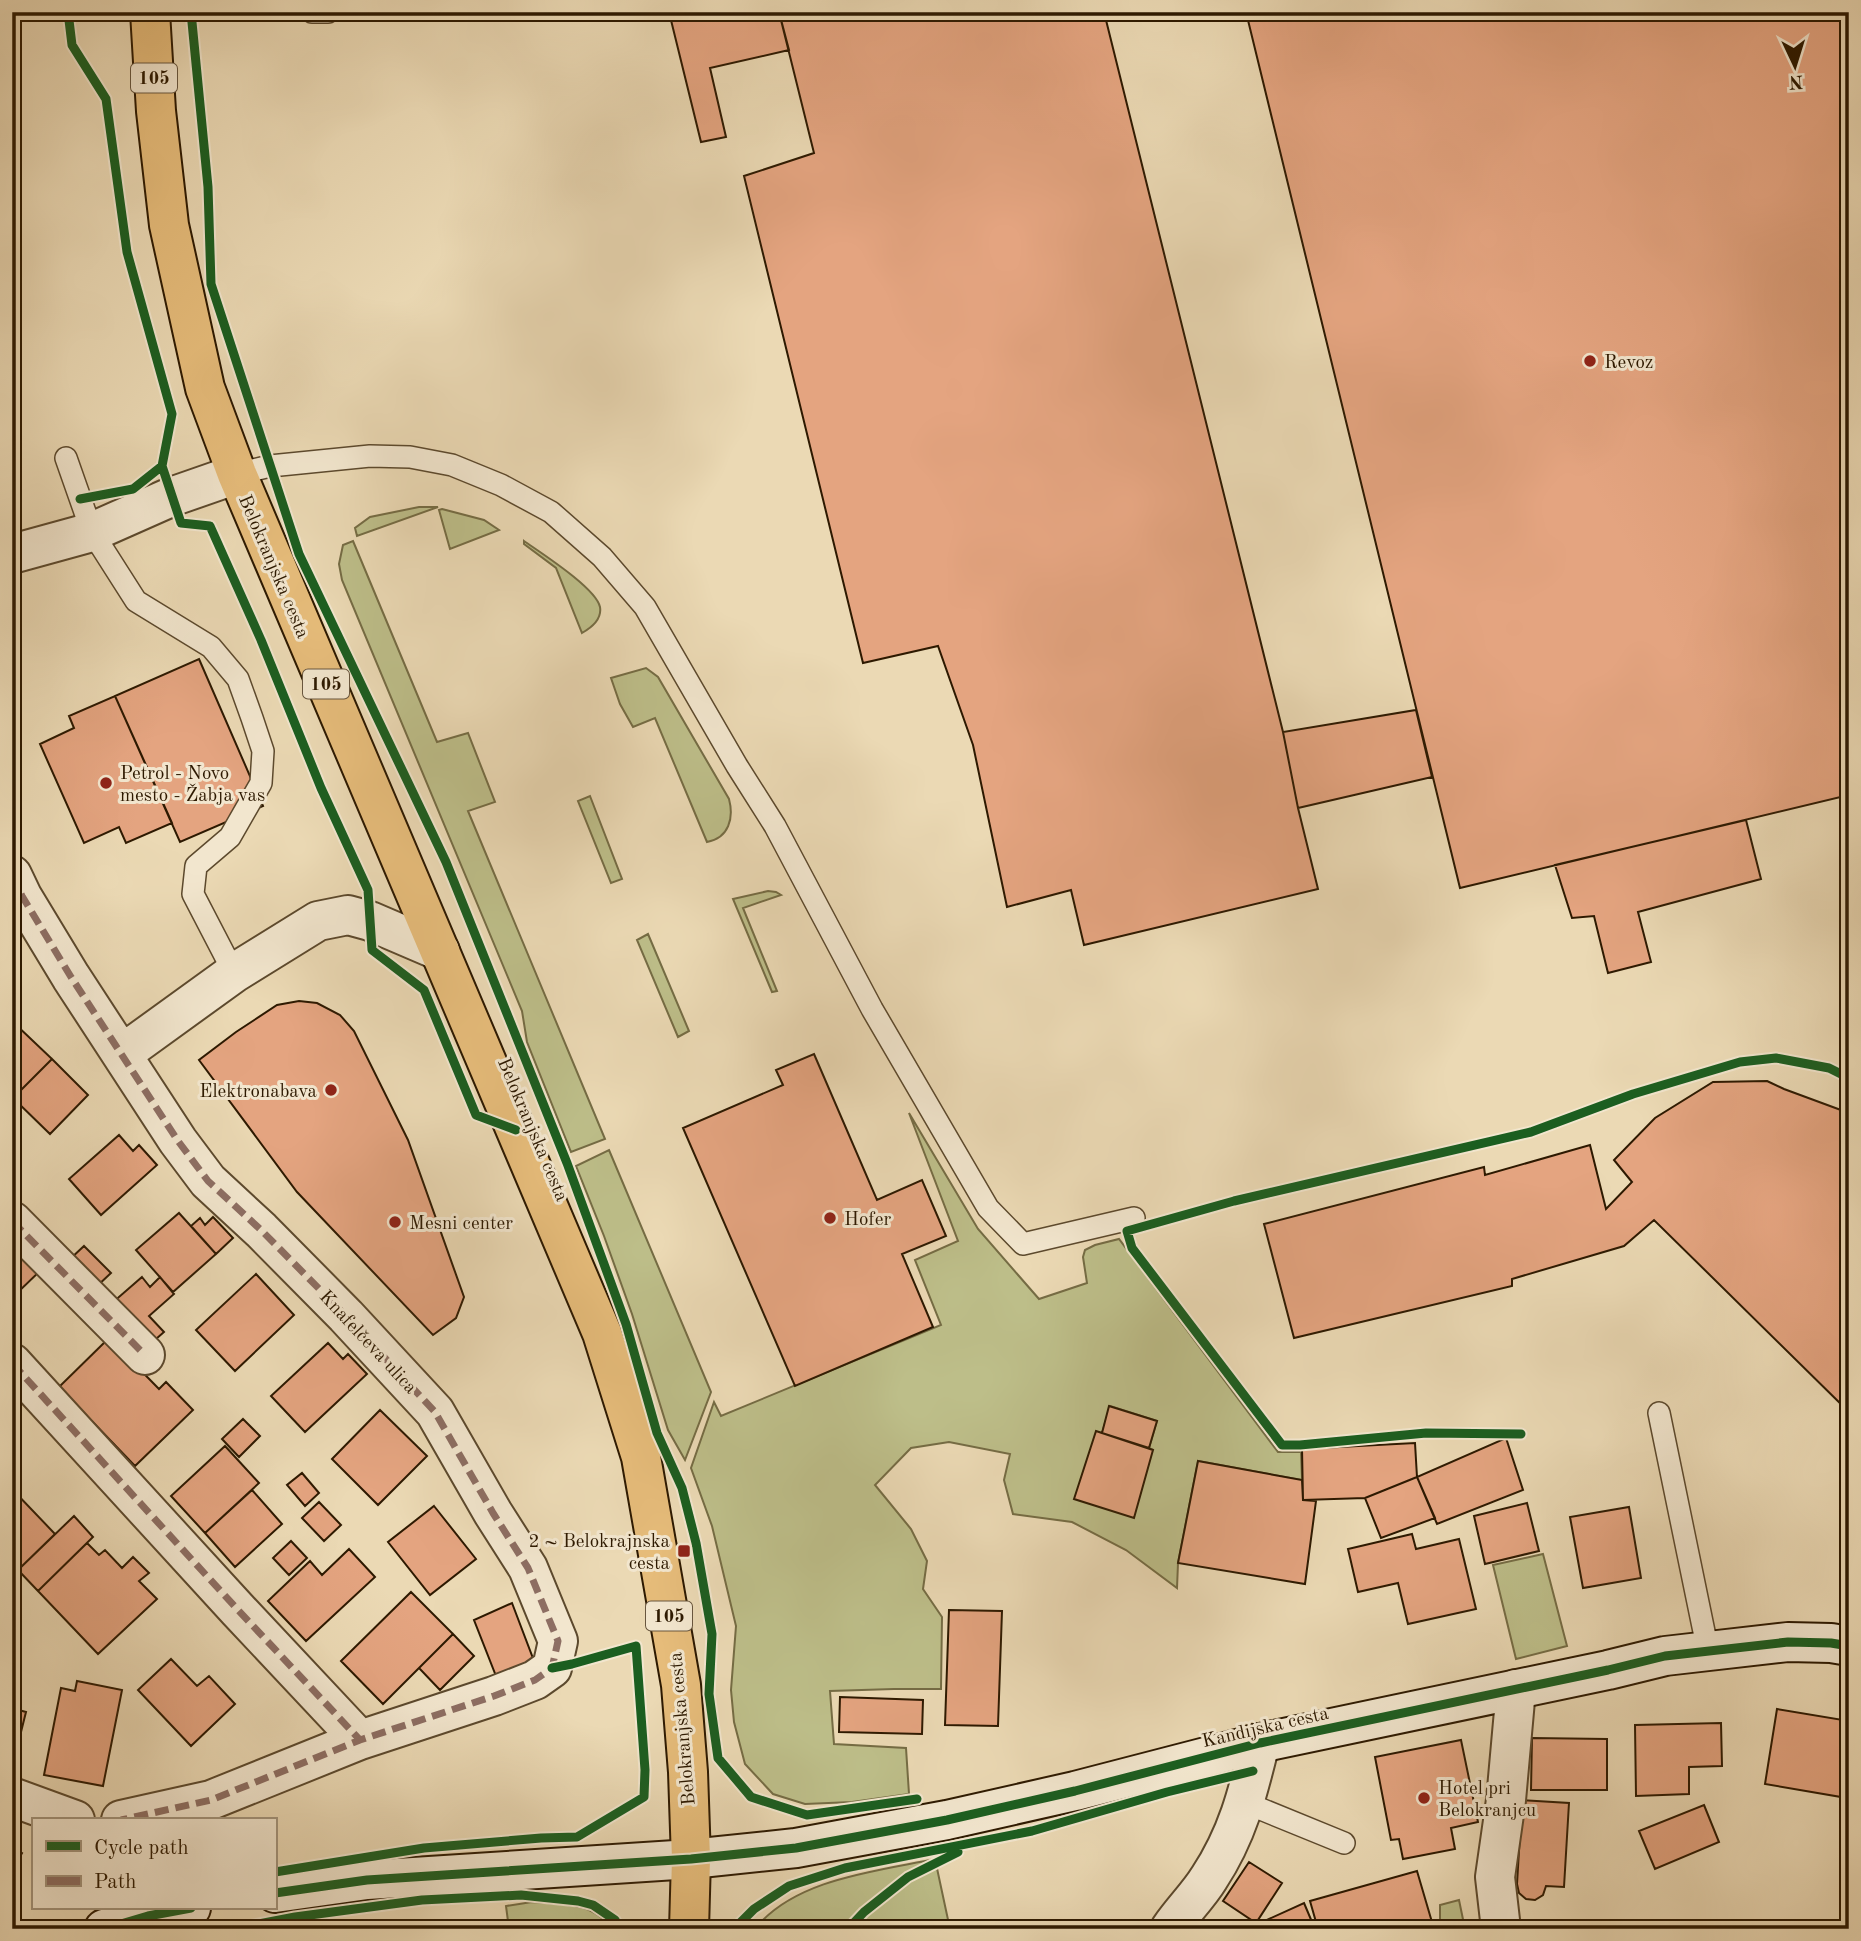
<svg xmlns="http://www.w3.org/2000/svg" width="1861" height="1941" font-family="'Old Standard TT',serif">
	<rect width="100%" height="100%" fill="#ebd9b4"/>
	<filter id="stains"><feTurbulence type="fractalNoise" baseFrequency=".00286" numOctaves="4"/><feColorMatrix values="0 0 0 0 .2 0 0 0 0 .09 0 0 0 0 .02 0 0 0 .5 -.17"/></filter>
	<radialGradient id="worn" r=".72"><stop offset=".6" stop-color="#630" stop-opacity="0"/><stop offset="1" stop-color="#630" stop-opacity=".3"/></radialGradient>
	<path fill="#bdbe89" stroke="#756c44" stroke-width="2" fill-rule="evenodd" d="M 419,507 L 438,507 L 357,536 L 355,528 L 370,517 Z
		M 442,509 L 484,520 L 499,530 L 450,549 L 439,510 Z
		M 353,541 L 437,742 L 468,733 L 495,802 L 468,811 L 605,1139 L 571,1152 L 527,1042 L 522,1011 L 342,580 L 339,564 L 343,545 Z
		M 524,541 C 541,553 596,588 600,607 C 602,619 591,628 582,633 L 556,568 L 524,544 Z
		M 646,668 L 658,677 L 729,799 C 734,818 729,838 707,842 L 655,718 L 633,727 L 620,704 L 611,678 Z
		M 590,796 L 622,879 L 611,883 L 578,801 Z
		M 768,891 L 776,892 L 781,895 L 743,908 L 777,991 L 772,992 L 733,899 Z
		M 648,934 L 689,1031 L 678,1037 L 637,940 Z
		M 909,1113 L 978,1229 L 1039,1299 L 1087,1283 L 1083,1257 L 1085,1250 L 1095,1245 L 1119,1239 L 1278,1452 L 1301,1452 L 1302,1480 L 1198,1461 L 1178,1563 L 1177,1588 L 1126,1550 L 1072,1522 L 1013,1514 L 1004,1480 L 1010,1454 L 949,1442 L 911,1448 L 875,1485 L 911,1529 L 927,1561 L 923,1589 L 942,1617 L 941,1689 L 894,1689 L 830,1691 L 834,1744 L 906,1748 L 909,1794 L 852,1802 L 805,1804 L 773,1794 L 745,1764 L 734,1722 L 731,1690 L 736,1626 L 712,1526 L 691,1468 L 714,1402 L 721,1416 L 941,1325 L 915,1260 L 958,1241 ZM 1110,1406 L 1157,1421 L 1149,1448 L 1153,1450 L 1096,1432 L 1102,1433 Z
		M 609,1150 L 711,1392 L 685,1460 L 668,1430 L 632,1314 L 604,1236 L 576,1166 Z
		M 1543,1554 L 1567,1646 L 1516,1659 L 1493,1565 Z
		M 935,1859 L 950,1929 L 755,1929 C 794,1879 877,1871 935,1859 Z
		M 1459,1900 L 1465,1929 L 1440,1929 L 1440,1905 Z
		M 532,1902 C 558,1904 597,1902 610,1929 L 509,1929 L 506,1906 Z"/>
	<path fill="#e4a480" stroke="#2d1900" stroke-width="2" d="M 669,12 L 779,12 L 789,50 L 710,68 L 726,137 L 701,142 Z
		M 779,12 L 1104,12 L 1283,732 L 1298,808 L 1318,889 L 1084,945 L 1071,890 L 1007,907 L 973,745 L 938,646 L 863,663 L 744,176 L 814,153 Z
		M 1246,12 L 1849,12 L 1849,795 L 1460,888 Z
		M 199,659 L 263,806 L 180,842 L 115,696 Z
		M 115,696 L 172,823 L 126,843 L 119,827 L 84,843 L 40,744 L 74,728 L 69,716 Z
		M 1416,710 L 1432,777 L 1298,808 L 1283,732 Z
		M 1746,820 L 1761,879 L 1638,912 L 1651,962 L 1608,973 L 1594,916 L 1572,918 L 1555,865 Z
		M 299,1001 L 317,1003 L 340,1015 L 354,1031 L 408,1140 L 464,1297 L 456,1318 L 433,1335 L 297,1192 L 199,1060 L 236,1032 L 277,1005 Z
		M 12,1021 L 52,1059 L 12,1099 Z
		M 814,1054 L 877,1200 L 922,1180 L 946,1236 L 902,1254 L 933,1327 L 795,1386 L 683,1128 L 783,1085 L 776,1070 Z
		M 52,1059 L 88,1095 L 50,1134 L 13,1098 Z
		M 1767,1081 L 1784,1089 L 1849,1113 L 1849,1412 L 1654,1220 L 1624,1246 L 1512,1279 L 1512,1286 L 1294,1338 L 1264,1224 L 1484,1167 L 1485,1175 L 1590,1145 L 1606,1209 L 1632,1182 L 1614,1160 L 1655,1118 L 1713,1082 Z
		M 119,1135 L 133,1151 L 139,1145 L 157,1165 L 101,1215 L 69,1179 Z
		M 179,1213 L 216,1254 L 173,1292 L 136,1250 Z
		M 213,1217 L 233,1238 L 216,1254 L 191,1226 L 200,1218 L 205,1225 Z
		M 12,1245 L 43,1268 L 12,1298 Z
		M 84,1246 L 111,1273 L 96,1287 L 69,1260 Z
		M 256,1274 L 294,1315 L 235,1371 L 196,1330 Z
		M 142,1277 L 150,1287 L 160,1277 L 174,1294 L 149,1316 L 164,1332 L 148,1346 L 112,1303 Z
		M 109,1338 L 159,1389 L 166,1382 L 193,1410 L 135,1466 L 59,1387 Z
		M 328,1343 L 343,1359 L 348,1354 L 367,1374 L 305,1432 L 271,1396 Z
		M 1109,1406 L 1157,1421 L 1149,1448 L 1102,1433 Z
		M 380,1410 L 427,1456 L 378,1505 L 332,1459 Z
		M 243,1419 L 260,1436 L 239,1457 L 222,1439 Z
		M 1096,1431 L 1153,1450 L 1134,1518 L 1074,1499 Z
		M 1506,1438 L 1523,1490 L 1437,1524 L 1417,1477 Z
		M 1415,1443 L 1417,1477 L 1365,1498 L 1303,1500 L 1302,1449 Z
		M 225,1446 L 259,1483 L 205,1533 L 171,1496 Z
		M 1198,1461 L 1302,1480 L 1303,1500 L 1316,1501 L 1305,1584 L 1178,1563 Z
		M 302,1473 L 319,1493 L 305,1506 L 287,1485 Z
		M 1417,1477 L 1435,1518 L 1381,1538 L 1365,1498 Z
		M 12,1489 L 55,1534 L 18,1570 L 12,1565 Z
		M 252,1490 L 282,1524 L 235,1567 L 205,1533 Z
		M 319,1502 L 341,1525 L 324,1541 L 302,1518 Z
		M 1527,1503 L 1539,1551 L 1485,1564 L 1474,1516 Z
		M 434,1506 L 476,1559 L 430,1595 L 388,1542 Z
		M 1629,1507 L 1641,1578 L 1583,1588 L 1570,1517 Z
		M 74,1516 L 93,1537 L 38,1591 L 18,1570 Z
		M 1412,1534 L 1416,1549 L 1459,1539 L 1476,1609 L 1408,1624 L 1398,1583 L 1358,1592 L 1348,1549 Z
		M 291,1541 L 307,1558 L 289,1575 L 273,1558 Z
		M 87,1543 L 99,1555 L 105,1550 L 122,1568 L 133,1557 L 149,1573 L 139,1581 L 157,1599 L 98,1654 L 38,1591 Z
		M 349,1549 L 375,1577 L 306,1641 L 268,1601 L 310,1561 L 322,1575 Z
		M 411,1592 L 453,1634 L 383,1704 L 341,1661 Z
		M 512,1603 L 534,1661 L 496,1676 L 474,1620 Z
		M 949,1610 L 1002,1611 L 998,1726 L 945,1725 Z
		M 453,1634 L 474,1656 L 440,1690 L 419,1668 Z
		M 171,1659 L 197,1686 L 209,1676 L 235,1704 L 191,1746 L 138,1690 Z
		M 77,1681 L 122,1690 L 103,1786 L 44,1775 L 61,1688 L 75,1691 Z
		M 12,1697 L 18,1698 L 15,1709 L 26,1712 L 21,1732 L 14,1730 L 12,1738 Z
		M 840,1697 L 923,1700 L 922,1734 L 839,1732 Z
		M 1777,1709 L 1849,1721 L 1849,1786 L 1847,1798 L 1765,1784 Z
		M 1721,1723 L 1722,1766 L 1689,1767 L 1689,1794 L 1636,1796 L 1635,1725 Z
		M 1532,1738 L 1607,1739 L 1607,1790 L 1531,1790 Z
		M 1461,1740 L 1478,1822 L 1451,1828 L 1455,1849 L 1403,1859 L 1399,1839 L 1391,1840 L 1375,1757 Z
		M 1522,1800 L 1569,1803 L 1564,1887 L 1546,1886 L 1543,1895 L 1535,1900 L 1526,1899 L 1519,1893 L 1517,1884 Z
		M 1704,1805 L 1719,1842 L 1655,1869 L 1639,1831 Z
		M 12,1847 L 22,1853 L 12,1870 Z
		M 1249,1862 L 1282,1883 L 1256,1923 L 1223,1901 Z
		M 1417,1871 L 1434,1929 L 1318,1929 L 1310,1901 Z
		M 1304,1903 L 1315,1929 L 1247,1929 Z"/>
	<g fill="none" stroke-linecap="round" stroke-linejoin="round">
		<g stroke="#5c492d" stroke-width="24">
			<path id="service" d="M 312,12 L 328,12
				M 66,458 L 92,532 L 136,601 L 211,647 L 238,679 L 252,718 L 263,751 L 261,783 L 230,837 L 196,866 L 193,894 L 234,973
				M 237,474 L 270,466 L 370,456 L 410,457 L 452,465 L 501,485 L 551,512 L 602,557 L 645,607 L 737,766 L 775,826 L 872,1009 L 988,1208 L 1023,1244 L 1134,1218
				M 1659,1413 L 1708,1651
				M 1246,1803 L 1344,1843"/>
		</g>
		<g stroke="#5c492d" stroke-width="42">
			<path id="minor" d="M 12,554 L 92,532 L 171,497 L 237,474
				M 12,875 L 22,896 L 71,977 L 178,1141 L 208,1181 L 261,1230 L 346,1316 L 435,1412 L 493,1513 L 528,1568 L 558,1641 L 552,1668 L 535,1680 L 494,1696 L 360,1740 L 211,1800 L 121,1820
				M 122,1054 L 234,973 L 318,921 L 348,915 L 370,921 L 440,951
				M 12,1221 L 145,1355
				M 12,1363 L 238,1610 L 360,1740
				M 12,1797 L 75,1820
				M 1170,1929 C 1182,1911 1198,1896 1209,1878 C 1238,1834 1248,1792 1260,1743
				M 1501,1929 L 1495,1877 L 1506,1800 L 1516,1689"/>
		</g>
		<g stroke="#2d1900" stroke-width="42">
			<path id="secondary" d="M 275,1893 L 367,1880 L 691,1859 L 796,1848 L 947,1820 L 1075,1791 L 1260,1743 L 1608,1670 L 1665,1656 L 1788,1642 L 1831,1643 L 1849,1646
				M 104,1929 L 148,1916 L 191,1908"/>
		</g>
		<g stroke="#2d1900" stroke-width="42">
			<path id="primary" d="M 150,12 L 156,111 L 169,225 L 205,388 L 237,474 L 602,1333 L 641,1457 L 681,1685 L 688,1772 L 691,1859 L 689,1929"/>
		</g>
		<use href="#service" stroke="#f2e6ce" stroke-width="21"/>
		<use href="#minor" stroke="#f2e6ce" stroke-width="38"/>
		<use href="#secondary" stroke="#f2e6ce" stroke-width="38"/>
		<use href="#primary" stroke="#e6bc7a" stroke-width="38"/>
		<path stroke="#8d6e63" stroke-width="7" stroke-dasharray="14 7" stroke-linecap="butt" d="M 12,875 L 22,896 L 71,977 L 178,1141 L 208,1181 L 261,1230 L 346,1316 L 435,1412 L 493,1513 L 528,1568 L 558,1641 L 552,1668 L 535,1680 L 494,1696 L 360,1740 L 211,1800 L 121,1820
			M 12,1221 L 145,1355
			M 12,1363 L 238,1610 L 360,1740"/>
		<g stroke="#f2e6ce" stroke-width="13">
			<path id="cycleway" d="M 68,12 L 72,45 L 106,99 L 127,252 L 172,414 L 162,466 L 133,489 L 80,499
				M 191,12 L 208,187 L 211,284 L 299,554 L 446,862 L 567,1163 L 626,1324 L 657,1433 L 682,1488 L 696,1543 L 712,1634 L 709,1694 L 718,1758 L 751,1797 L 807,1815 L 917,1799
				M 162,466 L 181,523 L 210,526 L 261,640 L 321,788 L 368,890 L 372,950 L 424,990 L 476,1115 L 516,1130
				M 1521,1434 L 1426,1433 L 1300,1445 L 1282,1445 L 1132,1248 L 1127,1231 L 1234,1201 L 1531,1132 L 1633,1094 L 1740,1062 L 1776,1058 L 1829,1068 L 1849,1078
				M 275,1872 L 424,1848 L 541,1838 L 577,1837 L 644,1797 L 645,1770 L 636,1646 L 572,1664 L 552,1668
				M 275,1893 L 367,1880 L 691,1859 L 796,1848 L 947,1820 L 1075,1791 L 1260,1743 L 1608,1670 L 1665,1656 L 1788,1642 L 1831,1643 L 1849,1646
				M 104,1929 L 148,1916 L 191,1908
				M 233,1929 L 295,1917 L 422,1900 L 521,1895 L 578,1901 L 593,1905 L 615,1920 L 620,1929
				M 734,1929 L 754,1909 L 789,1886 L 845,1868 L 1032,1831 L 1167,1792 L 1253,1771
				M 848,1929 L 864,1912 L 908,1877 L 958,1852"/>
		</g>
		<use href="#cycleway" stroke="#1b5e20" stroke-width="9"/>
	</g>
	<g fill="#8f2418" stroke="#f2e6ce" stroke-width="2.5">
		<circle cx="1590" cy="361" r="7"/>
		<circle cx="106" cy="783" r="7"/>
		<circle cx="331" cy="1090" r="7"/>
		<circle cx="830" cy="1218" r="7"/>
		<circle cx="395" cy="1222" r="7"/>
		<rect x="677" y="1544" width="14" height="14" rx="3.5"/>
		<circle cx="1424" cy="1798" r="7"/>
	</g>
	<g text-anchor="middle" stroke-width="6" stroke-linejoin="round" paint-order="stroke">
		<g fill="#f2e6ce" stroke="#68563e" stroke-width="2">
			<rect x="131" y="63.5" width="46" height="29" rx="5"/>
			<rect x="303" y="669.5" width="46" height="29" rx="5"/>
			<rect x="646" y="1601.5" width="46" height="29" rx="5"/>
		</g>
		<g font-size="18" font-weight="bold" fill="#2d1900">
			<text x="154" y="84">105</text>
			<text x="326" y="690">105</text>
			<text x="669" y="1622">105</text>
		</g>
		<g font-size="19" fill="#2d1900" stroke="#f2e6ce" text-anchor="start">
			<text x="1604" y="368">Revoz</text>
			<text x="120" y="779">Petrol - Novo<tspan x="120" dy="22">mesto - Žabja vas</tspan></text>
			<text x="317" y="1097" text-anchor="end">Elektronabava</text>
			<text x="844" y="1225">Hofer</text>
			<text x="409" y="1229">Mesni center</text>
			<text x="670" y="1547" text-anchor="end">2 ~ Belokrajnska<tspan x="670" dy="22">cesta</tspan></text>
			<text x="1438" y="1794">Hotel pri<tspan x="1438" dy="22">Belokranjcu</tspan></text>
		</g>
		<g font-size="19" fill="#2d1900" stroke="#f2e6ce">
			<text transform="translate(275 566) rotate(67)" y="7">Belokranjska cesta</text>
			<text transform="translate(534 1129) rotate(67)" y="7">Belokranjska cesta</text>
			<text transform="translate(369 1341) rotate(47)" y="7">Knafelčeva ulica</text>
			<text transform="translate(1265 1726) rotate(-13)" y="7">Kandijska cesta</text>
			<text transform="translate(681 1729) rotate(-95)" y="7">Belokranjska cesta</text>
		</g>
	</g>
	<rect width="1861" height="1941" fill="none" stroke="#ebd9b4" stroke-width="42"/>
	<rect x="14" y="14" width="1833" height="1913" fill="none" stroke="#2d1900" stroke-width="3.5"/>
	<rect x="21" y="21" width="1819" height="1899" fill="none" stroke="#2d1900" stroke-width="2"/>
	<rect x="32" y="1818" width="245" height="91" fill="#f2e6ce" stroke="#a3947c" stroke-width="2"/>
	<rect x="46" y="1841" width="35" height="10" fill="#1b5e20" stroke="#a3947c" stroke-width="2"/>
	<text x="94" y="1854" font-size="21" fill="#2d1900">Cycle path</text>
	<rect x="46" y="1876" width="35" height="10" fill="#8d6e63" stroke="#a3947c" stroke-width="2"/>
	<text x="94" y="1888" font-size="21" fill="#2d1900">Path</text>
	<g transform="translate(1795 66) rotate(176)" stroke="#f2e6ce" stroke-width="5" paint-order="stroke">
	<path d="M0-5L12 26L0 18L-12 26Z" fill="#2d1900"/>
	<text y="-10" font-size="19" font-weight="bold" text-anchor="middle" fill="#2d1900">N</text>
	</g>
	<rect width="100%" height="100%" filter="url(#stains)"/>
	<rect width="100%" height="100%" fill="url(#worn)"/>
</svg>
